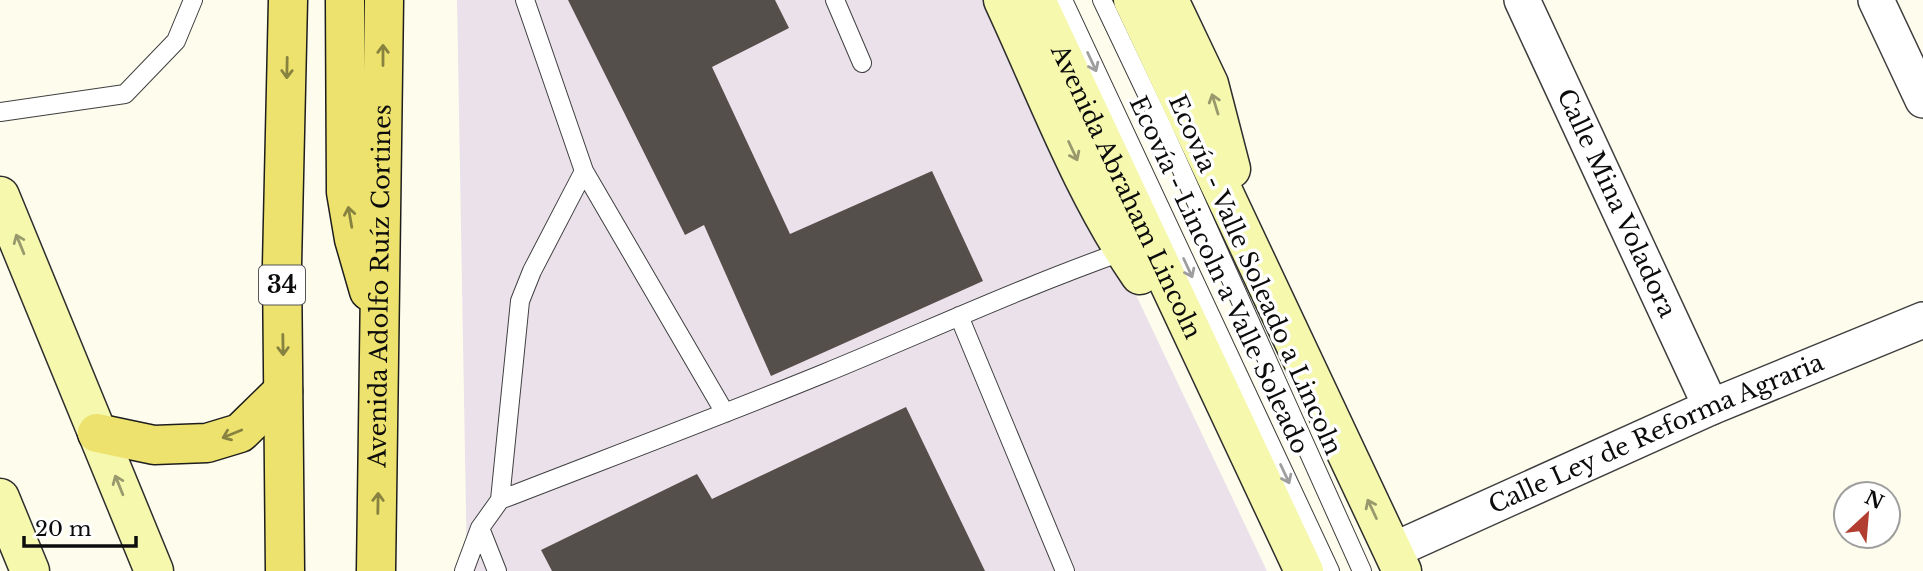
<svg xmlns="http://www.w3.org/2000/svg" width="1923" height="571" font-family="'Libre Baskerville',serif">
	<rect width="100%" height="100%" fill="#fefded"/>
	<path fill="#ebe1ea" d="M 457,0 L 996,0 L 1267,571 L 467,571 Z"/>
	<path fill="#544f4a" d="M 568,0 L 775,0 L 789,28 L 712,67 L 790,234 L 932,171 L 983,281 L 771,376 L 704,225 L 685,235 Z
		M 906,407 L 985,571 L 552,571 L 541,550 L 697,474 L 712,499 Z"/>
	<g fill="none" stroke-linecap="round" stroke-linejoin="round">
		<g stroke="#3f3f3f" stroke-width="20">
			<path id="lane" d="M 525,0 L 584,171
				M 835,0 L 862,63
				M 1063,0 L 1330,571
				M 1102,0 L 1162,126 L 1362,571
				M 0,112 L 125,94 L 176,41 L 193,0
				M 959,316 L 1065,571
				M 725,413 L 584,171 L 532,271 L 520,301 L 500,500 C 608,458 717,417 825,373 C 925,332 1022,287 1124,251
				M 480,528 L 497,571
				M 464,571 L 480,528 L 500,500"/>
		</g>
		<g stroke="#3f3f3f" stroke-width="38">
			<g id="street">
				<path id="s1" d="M 1522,0 L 1711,407"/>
				<path d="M 1876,0 L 1923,100"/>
				<path id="s2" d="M 1392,551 L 1711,407 L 1923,320"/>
			</g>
		</g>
		<g stroke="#2e2e2e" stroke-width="41">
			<g id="secondary">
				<path d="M 1003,0 C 1046,92 1082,191 1140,275"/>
				<path id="s3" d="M 1036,0 L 1304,571"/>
				<path d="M 1133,0 L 1402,571"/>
				<path d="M 1169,0 L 1209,84 L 1231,169"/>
				<path d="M 0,196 L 154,571"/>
				<path d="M 0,498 L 30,571"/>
			</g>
		</g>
		<g stroke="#1d1d1d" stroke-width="41">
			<g id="primary">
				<path d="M 345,0 L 346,192 L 354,239 L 369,291"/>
				<path d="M 97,433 L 154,445 L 207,443 L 240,433 L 283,391"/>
				<path d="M 285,571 L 282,265 L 288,0"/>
				<path id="s4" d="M 376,571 L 384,0"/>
			</g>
		</g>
		<use href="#lane" stroke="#fff" stroke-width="18"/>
		<use href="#street" stroke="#fff" stroke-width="35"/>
		<use href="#secondary" stroke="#f5f8ad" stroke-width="38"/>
		<use href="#primary" stroke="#ede26d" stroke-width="38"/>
	</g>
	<defs><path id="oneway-shaft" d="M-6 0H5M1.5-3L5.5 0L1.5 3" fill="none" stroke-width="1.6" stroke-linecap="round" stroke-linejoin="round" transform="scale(1.75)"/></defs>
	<g stroke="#888241">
		<use href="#oneway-shaft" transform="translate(383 55) rotate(-90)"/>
		<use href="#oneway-shaft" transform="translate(287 68) rotate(91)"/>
		<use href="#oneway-shaft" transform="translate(350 217) rotate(-100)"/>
		<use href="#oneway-shaft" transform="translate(283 345) rotate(89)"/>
		<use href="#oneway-shaft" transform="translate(232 434) rotate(158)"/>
		<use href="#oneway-shaft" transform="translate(378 503) rotate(-89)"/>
	</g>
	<g stroke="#9e9e9e">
		<use href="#oneway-shaft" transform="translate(1092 62) rotate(65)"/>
		<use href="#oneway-shaft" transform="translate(1188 268) rotate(65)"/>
		<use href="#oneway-shaft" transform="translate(1285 474) rotate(65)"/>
	</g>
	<g stroke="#989a6d">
		<use href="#oneway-shaft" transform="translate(1215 104) rotate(-107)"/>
		<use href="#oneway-shaft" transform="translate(1073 151) rotate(65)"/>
		<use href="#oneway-shaft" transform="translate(20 244) rotate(-112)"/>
		<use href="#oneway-shaft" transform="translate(119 485) rotate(-112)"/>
		<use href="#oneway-shaft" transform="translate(1372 509) rotate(-115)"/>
	</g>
	<g text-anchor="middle" stroke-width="7" stroke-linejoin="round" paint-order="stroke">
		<rect fill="#fff" stroke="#555" stroke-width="2" x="259" y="265.5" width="46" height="39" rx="5"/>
		<g font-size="23" font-weight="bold" fill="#0c0c0c">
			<text x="282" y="293">34</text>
		</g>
		<g font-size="24" fill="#0c0c0c" stroke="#fff">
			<text dy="8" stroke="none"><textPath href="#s3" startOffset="212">Avenida Abraham Lincoln</textPath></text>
			<text dy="8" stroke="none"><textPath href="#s1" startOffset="224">Calle Mina Voladora</textPath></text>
			<text transform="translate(1219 275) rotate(65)" y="8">Ecovía - Lincoln a Valle Soleado</text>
			<text transform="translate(1255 275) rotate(66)" y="8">Ecovía - Valle Soleado a Lincoln</text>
			<text dy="8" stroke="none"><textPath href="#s4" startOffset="285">Avenida Adolfo Ruíz Cortines</textPath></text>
			<text dy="8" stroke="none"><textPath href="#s2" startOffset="289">Calle Ley de Reforma Agraria</textPath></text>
		</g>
	</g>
	<g transform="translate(1867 515) rotate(26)"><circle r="33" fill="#ffffff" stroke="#9e9e9e" stroke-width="2"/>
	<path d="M0-5L12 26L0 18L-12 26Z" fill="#b13e30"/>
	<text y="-10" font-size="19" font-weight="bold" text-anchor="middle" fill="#0c0c0c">N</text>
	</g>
	<path d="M24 536v10h112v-10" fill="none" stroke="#0c0c0c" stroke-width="3.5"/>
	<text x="35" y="536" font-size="21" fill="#0c0c0c" stroke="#ffffff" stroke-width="5" paint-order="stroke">20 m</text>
</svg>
